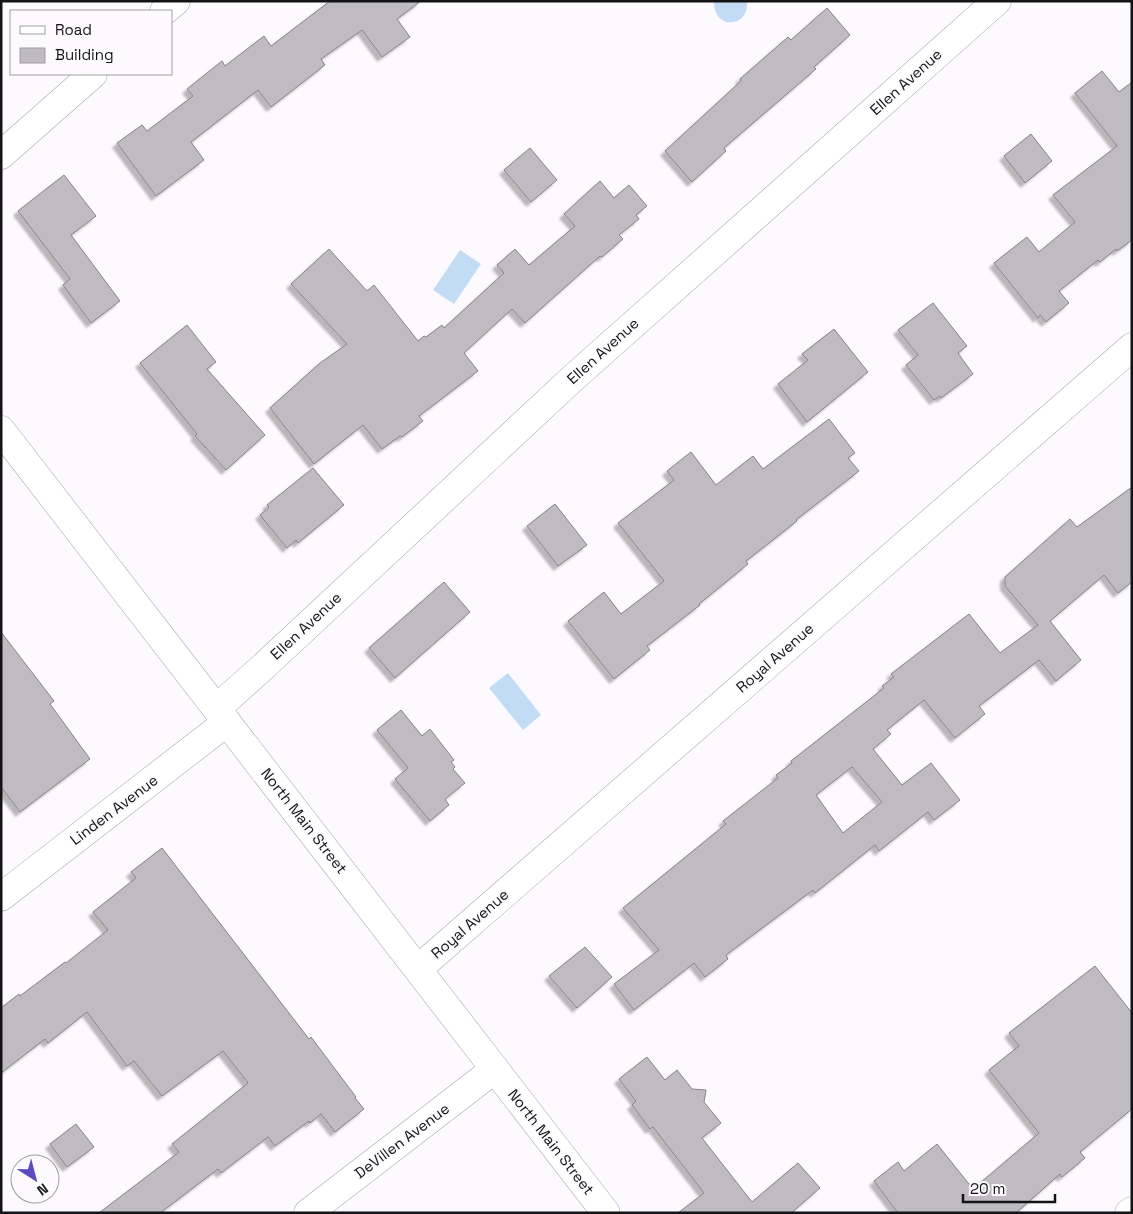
<svg xmlns="http://www.w3.org/2000/svg" width="1133" height="1214" font-family="'Space Grotesk',sans-serif">
	<defs>
		<filter id="shadow"><feDropShadow dx="-4.5" dy="4.5" stdDeviation="1" flood-color="#0004"/></filter>
	</defs>
	<rect width="100%" height="100%" fill="#fcfafe"/>
	<path fill="#c3dcf6" d="M 714,1 L 747,1 C 750,28 713,31 714,1 Z
		M 460,250 L 481,264 L 454,304 L 433,290 Z
		M 508,673 L 541,715 L 523,730 L 489,688 Z"/>
	<path fill="#bebcc2" stroke="#868389" fill-rule="evenodd" filter="url(#shadow)" d="M 330,1 L 421,1 L 397,19 L 410,37 L 382,57 L 362,30 L 321,59 L 325,65 L 271,107 L 258,90 L 191,142 L 204,160 L 156,196 L 117,143 L 142,125 L 147,131 L 193,96 L 187,89 L 222,61 L 225,66 L 264,36 L 271,46 Z
		M 827,8 L 850,35 L 814,67 L 816,69 L 724,148 L 726,151 L 692,182 L 665,151 L 741,81 L 740,79 L 788,37 L 791,40 Z
		M 1102,71 L 1119,92 L 1132,82 L 1132,240 L 1117,251 L 1116,249 L 1100,262 L 1098,260 L 1059,291 L 1069,303 L 1046,322 L 1040,315 L 1038,318 L 994,263 L 1027,237 L 1039,252 L 1075,222 L 1053,195 L 1117,146 L 1075,93 Z
		M 1031,134 L 1052,161 L 1025,183 L 1004,156 Z
		M 530,148 L 557,180 L 531,202 L 504,170 Z
		M 64,175 L 96,216 L 71,235 L 120,301 L 91,323 L 63,285 L 70,279 L 18,211 Z
		M 600,181 L 614,198 L 629,185 L 647,206 L 636,215 L 639,219 L 619,235 L 623,239 L 602,257 L 600,256 L 525,323 L 512,309 L 464,353 L 478,371 L 419,416 L 423,421 L 402,437 L 400,436 L 382,449 L 363,425 L 314,464 L 270,408 L 320,363 L 347,344 L 291,284 L 329,249 L 367,291 L 374,285 L 418,341 L 424,336 L 426,337 L 442,325 L 444,328 L 504,273 L 497,265 L 515,249 L 529,265 L 575,226 L 564,214 Z
		M 933,303 L 967,346 L 958,353 L 973,374 L 941,398 L 940,396 L 934,400 L 906,365 L 918,355 L 898,330 Z
		M 187,325 L 216,362 L 207,369 L 265,435 L 226,470 L 195,436 L 197,434 L 140,363 Z
		M 834,329 L 868,372 L 807,422 L 778,384 L 808,360 L 802,354 Z
		M 829,419 L 855,453 L 848,458 L 859,471 L 796,520 L 797,521 L 746,561 L 748,564 L 699,604 L 700,605 L 647,646 L 650,650 L 614,679 L 568,621 L 604,592 L 621,614 L 664,581 L 618,523 L 674,480 L 667,471 L 691,452 L 716,485 L 753,456 L 763,469 Z
		M 313,468 L 344,505 L 298,543 L 296,540 L 287,548 L 260,515 L 269,507 L 267,505 Z
		M 1132,487 L 1132,582 L 1118,593 L 1104,575 L 1050,621 L 1081,660 L 1056,681 L 1039,660 L 979,706 L 985,714 L 955,738 L 924,700 L 887,730 L 891,734 L 873,749 L 902,785 L 931,763 L 960,800 L 934,820 L 928,812 L 879,851 L 875,845 L 815,893 L 813,890 L 726,955 L 728,959 L 705,977 L 694,963 L 634,1010 L 614,984 L 659,950 L 623,908 L 726,824 L 723,821 L 778,778 L 776,775 L 792,763 L 791,761 L 884,688 L 882,686 L 894,677 L 891,674 L 969,614 L 1000,653 L 1038,625 L 1005,586 L 1005,577 L 1070,519 L 1077,527 ZM 852,767 L 882,802 L 843,833 L 816,795 Z
		M 555,504 L 587,545 L 558,566 L 527,526 Z
		M 444,582 L 470,612 L 395,678 L 369,648 Z
		M 1,632 L 54,701 L 50,704 L 90,759 L 20,812 L 1,787 Z
		M 401,710 L 422,736 L 430,729 L 454,760 L 451,762 L 455,767 L 453,769 L 465,783 L 445,799 L 449,805 L 430,821 L 395,779 L 408,768 L 377,730 Z
		M 162,848 L 309,1039 L 311,1037 L 356,1097 L 355,1098 L 364,1109 L 335,1132 L 321,1114 L 310,1123 L 309,1121 L 275,1146 L 268,1137 L 221,1173 L 218,1169 L 160,1213 L 99,1213 L 179,1152 L 172,1144 L 248,1083 L 223,1051 L 162,1096 L 134,1061 L 127,1066 L 87,1012 L 48,1043 L 45,1039 L 1,1073 L 1,1008 L 19,994 L 20,996 L 65,962 L 66,963 L 108,930 L 93,912 L 136,878 L 131,872 Z
		M 585,947 L 612,977 L 577,1008 L 549,976 Z
		M 1095,966 L 1132,1013 L 1132,1109 L 1080,1152 L 1085,1158 L 1062,1177 L 1060,1174 L 1016,1213 L 898,1213 L 874,1181 L 898,1162 L 904,1171 L 937,1144 L 973,1189 L 1039,1133 L 989,1070 L 1019,1046 L 1009,1033 Z
		M 647,1057 L 665,1080 L 677,1070 L 692,1089 L 706,1090 L 704,1102 L 721,1123 L 702,1138 L 752,1202 L 798,1163 L 820,1188 L 791,1213 L 678,1213 L 704,1193 L 653,1127 L 650,1129 L 632,1105 L 636,1101 L 619,1079 Z
		M 76,1124 L 94,1147 L 67,1167 L 50,1144 Z"/>
	<g fill="none" stroke-linecap="round" stroke-linejoin="round">
		<g stroke="#a7a5ab" stroke-width="29">
			<path id="minor" d="M 164,11 L 176,1
				M 1,155 L 93,74
				M 217,708 L 263,667 L 572,379 L 997,1
				M 1,897 L 227,722
				M 418,969 L 1132,347
				M 308,1213 L 495,1069
				M 1129,1213 L 1132,1211"/>
		</g>
		<g stroke="#a7a5ab" stroke-width="29">
			<path id="major" d="M 1,430 L 606,1213"/>
		</g>
		<use href="#minor" stroke="#fff" stroke-width="28"/>
		<use href="#major" stroke="#fff" stroke-width="28"/>
	</g>
	<g text-anchor="middle" stroke-width="4" stroke-linejoin="round" paint-order="stroke">
		<g font-size="15" fill="#141315" stroke="#fcfafe">
			<text transform="translate(906 82) rotate(-42)" y="5">Ellen Avenue</text>
			<text transform="translate(603 351) rotate(-42)" y="5">Ellen Avenue</text>
			<text transform="translate(306 626) rotate(-43)" y="5">Ellen Avenue</text>
			<text transform="translate(775 658) rotate(-41)" y="5">Royal Avenue</text>
			<text transform="translate(114 810) rotate(-37)" y="5">Linden Avenue</text>
			<text transform="translate(304 821) rotate(52)" y="5">North Main Street</text>
			<text transform="translate(470 924) rotate(-41)" y="5">Royal Avenue</text>
			<text transform="translate(402 1141) rotate(-37)" y="5">DeVillen Avenue</text>
			<text transform="translate(551 1142) rotate(52)" y="5">North Main Street</text>
		</g>
	</g>
	<rect width="1133" height="1214" fill="none" stroke="#141315" stroke-width="5"/>
	<rect x="10" y="10" width="162" height="65" fill="#fcfafe" stroke="#9f9ea1"/>
	<rect x="20" y="26" width="25" height="8" fill="#ffffff" stroke="#9f9ea1"/>
	<text x="55" y="35" font-size="15" fill="#141315">Road</text>
	<rect x="20" y="48" width="25" height="15" fill="#bebcc2" stroke="#9f9ea1"/>
	<text x="55" y="60" font-size="15" fill="#141315">Building</text>
	<g transform="translate(35 1179) rotate(144)"><circle r="24" fill="#fcfafe" stroke="#9f9ea1"/>
	<path d="M0-4L9 19L0 12L-9 19Z" fill="#5b4ac2"/>
	<text y="-8" font-size="14" font-weight="bold" text-anchor="middle" fill="#141315">N</text>
	</g>
	<path d="M963 1194v8h92v-8" fill="none" stroke="#141315" stroke-width="2.5"/>
	<text x="970" y="1194" font-size="15" fill="#141315" stroke="#fcfafe" stroke-width="4" paint-order="stroke">20 m</text>
</svg>
